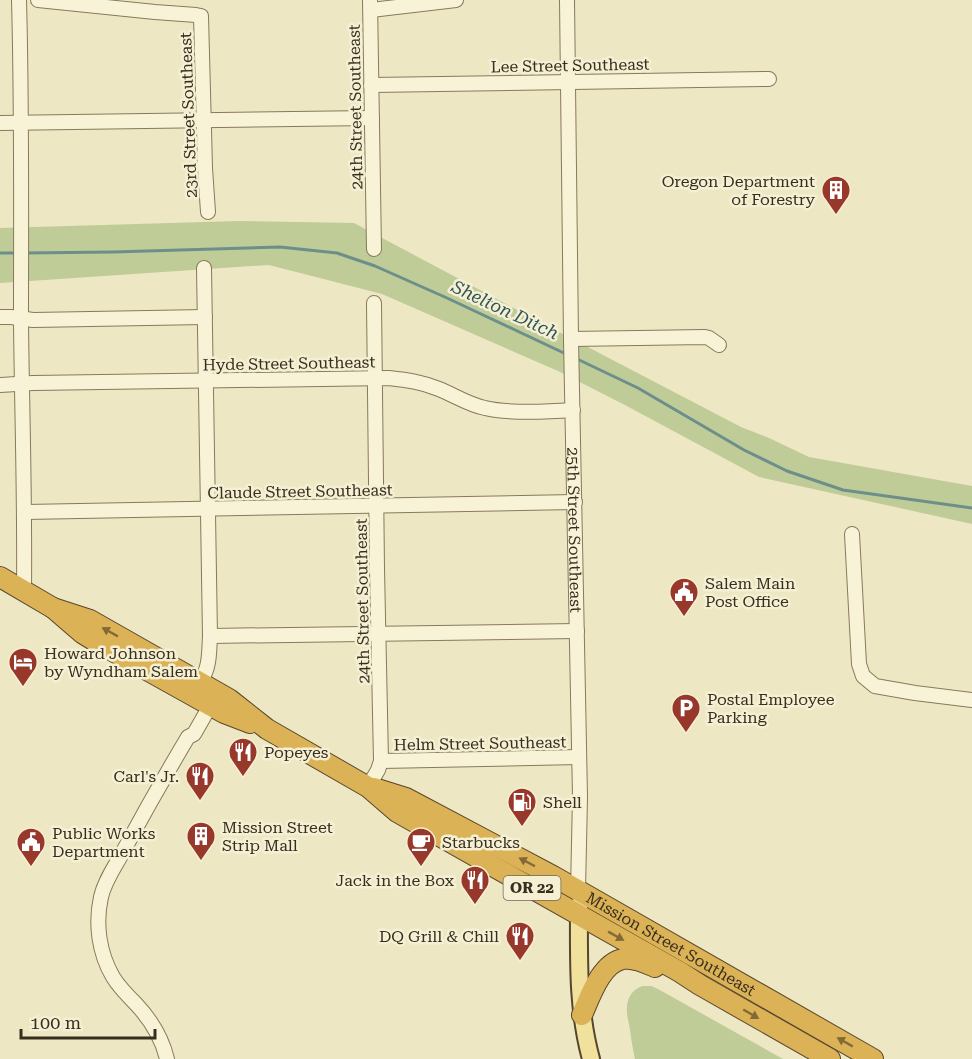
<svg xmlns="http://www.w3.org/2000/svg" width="972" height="1059" font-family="'Roboto Serif',serif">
	<rect width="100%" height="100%" fill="#eee7c4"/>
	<path fill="#bfcc98" d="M 238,221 L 354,223 L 559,332 L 741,427 L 769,438 L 809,457 L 972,486 L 972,524 L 759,477 L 623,404 L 558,371 L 382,294 L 269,265 L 0,283 L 0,228 Z
		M 642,986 L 651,986 L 658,989 L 783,1059 L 635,1059 C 632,1047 631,1036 629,1024 C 625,1009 625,993 642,986 Z"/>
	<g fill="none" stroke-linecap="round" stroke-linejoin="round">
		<path stroke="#6d8f8b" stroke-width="3" d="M 0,253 L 18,253
			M 24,253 L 113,252 L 280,247 L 337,253 L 375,266 L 447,298 L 566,354
			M 575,358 L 638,388 L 744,450 L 787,471 L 843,490 L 972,508"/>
		<g stroke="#88795b" stroke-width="16">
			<g id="minor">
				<path d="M 19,0 C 22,108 21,215 21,323 C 22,412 25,501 24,591"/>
				<path d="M 38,0 L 155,12 L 196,15 L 201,16 L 205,168 L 208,212"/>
				<path d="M 370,0 L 374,249"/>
				<path id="s1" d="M 567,0 L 571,339 L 580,797 L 578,890"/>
				<path d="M 371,10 L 456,0"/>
				<path d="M 371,85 L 769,79"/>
				<path d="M 0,123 L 372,118"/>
				<path d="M 0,317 L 11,317 L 33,320 L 205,317"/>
				<path d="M 571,339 L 705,337 L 709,338 L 719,345"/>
				<path d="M 0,385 L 33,383 L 389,378 C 407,380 422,382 439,389 C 454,395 469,405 485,408 C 511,414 546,412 573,410"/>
				<path d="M 25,512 L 575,502"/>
				<path d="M 852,534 L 859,664 L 863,676 L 875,686 L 915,693 L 972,700"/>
				<path d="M 210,636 L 577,631"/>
				<path d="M 200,682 C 210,668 209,653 210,636 L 204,268"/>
				<path d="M 381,761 L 579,757"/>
				<path d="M 368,787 L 378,770 L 381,761 L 377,569 L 374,303"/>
				<path d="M 167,1059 C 162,1038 151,1020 136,1004 C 127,995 119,987 113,977 C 99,953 95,924 101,897 C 105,879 117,864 125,848 C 145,811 166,774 188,737 L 194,734 L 210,706"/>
			</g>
		</g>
		<g stroke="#56462f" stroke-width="20">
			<path id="major" d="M 579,905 C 579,957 577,1008 591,1059"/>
		</g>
		<g stroke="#56462f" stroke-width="22">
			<g id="highway">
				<path d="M 0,577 L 53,608 L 82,633 L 100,644 L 224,713 L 250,723"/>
				<path d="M 53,608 L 90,620 L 229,699 L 267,729 L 368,787 L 397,812 L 680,972 L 700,985 L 830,1059"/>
				<path id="s2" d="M 374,788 L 406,798 L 553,876 L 873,1059"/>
				<path d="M 582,1015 C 590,997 601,963 623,959 C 634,957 646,963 655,967"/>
			</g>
		</g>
		<use href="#minor" stroke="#f8f3d7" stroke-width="14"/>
		<use href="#major" stroke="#f0e19c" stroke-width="16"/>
		<use href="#highway" stroke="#dcb256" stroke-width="20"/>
	</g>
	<defs><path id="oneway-solid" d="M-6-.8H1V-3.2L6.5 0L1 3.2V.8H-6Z" transform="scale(1.5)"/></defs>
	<g fill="#826937">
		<use href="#oneway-solid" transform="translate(110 632) rotate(-151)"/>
		<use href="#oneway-solid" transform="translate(527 862) rotate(-152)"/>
		<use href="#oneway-solid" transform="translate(616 936) rotate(29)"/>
		<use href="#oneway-solid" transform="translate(751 1014) rotate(30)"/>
		<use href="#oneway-solid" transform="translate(845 1042) rotate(-150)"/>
	</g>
	<defs>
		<g id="building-pin" transform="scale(1.5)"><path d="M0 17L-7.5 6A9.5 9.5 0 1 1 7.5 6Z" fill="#97382b" stroke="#f5f0d4"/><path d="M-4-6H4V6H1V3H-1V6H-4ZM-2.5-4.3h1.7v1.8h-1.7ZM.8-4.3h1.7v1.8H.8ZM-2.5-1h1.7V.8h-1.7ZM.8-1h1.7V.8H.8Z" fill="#fff"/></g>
		<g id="civic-pin" transform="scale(1.5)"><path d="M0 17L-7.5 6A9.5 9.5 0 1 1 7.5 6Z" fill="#97382b" stroke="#f5f0d4"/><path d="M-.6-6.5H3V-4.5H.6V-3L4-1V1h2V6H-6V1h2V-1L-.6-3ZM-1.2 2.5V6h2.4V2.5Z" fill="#fff"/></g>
		<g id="hotel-pin" transform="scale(1.5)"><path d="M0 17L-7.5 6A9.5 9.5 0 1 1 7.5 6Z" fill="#97382b" stroke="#f5f0d4"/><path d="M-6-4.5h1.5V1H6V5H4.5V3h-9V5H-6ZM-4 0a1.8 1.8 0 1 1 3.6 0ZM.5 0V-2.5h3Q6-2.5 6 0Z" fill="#fff"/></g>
		<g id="parking-pin" transform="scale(1.5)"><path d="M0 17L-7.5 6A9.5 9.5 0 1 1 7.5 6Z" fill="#97382b" stroke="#f5f0d4"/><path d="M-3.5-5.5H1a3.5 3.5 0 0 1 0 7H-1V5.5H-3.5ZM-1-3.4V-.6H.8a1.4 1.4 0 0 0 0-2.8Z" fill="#fff"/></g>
		<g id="restaurant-pin" transform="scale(1.5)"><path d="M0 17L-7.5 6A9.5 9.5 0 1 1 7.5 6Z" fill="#97382b" stroke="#f5f0d4"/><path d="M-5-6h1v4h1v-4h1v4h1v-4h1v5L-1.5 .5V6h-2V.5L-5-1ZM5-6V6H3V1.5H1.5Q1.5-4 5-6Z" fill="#fff"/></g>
		<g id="fuel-pin" transform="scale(1.5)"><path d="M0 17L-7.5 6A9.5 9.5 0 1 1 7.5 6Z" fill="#97382b" stroke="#f5f0d4"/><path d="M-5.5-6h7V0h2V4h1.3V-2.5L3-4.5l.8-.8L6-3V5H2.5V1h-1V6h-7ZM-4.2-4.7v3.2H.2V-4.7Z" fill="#fff"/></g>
		<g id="cafe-pin" transform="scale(1.5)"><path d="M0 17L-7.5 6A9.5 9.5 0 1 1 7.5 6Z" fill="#97382b" stroke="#f5f0d4"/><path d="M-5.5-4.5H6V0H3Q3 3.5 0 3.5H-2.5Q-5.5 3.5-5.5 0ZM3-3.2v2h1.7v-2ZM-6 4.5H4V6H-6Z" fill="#fff"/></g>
	</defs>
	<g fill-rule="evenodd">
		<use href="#building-pin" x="836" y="190"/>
		<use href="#civic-pin" x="684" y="592"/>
		<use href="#hotel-pin" x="23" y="662"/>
		<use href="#parking-pin" x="686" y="708"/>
		<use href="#restaurant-pin" x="243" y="752"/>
		<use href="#restaurant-pin" x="200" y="776"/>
		<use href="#fuel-pin" x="522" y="802"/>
		<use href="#building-pin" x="201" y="836"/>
		<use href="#civic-pin" x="31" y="842"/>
		<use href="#cafe-pin" x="421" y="842"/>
		<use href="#restaurant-pin" x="475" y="880"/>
		<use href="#restaurant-pin" x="520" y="936"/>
	</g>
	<g text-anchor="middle" stroke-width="5" stroke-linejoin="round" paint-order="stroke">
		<rect fill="#f5f0d4" stroke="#716855" stroke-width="1.5" x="503.5" y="876" width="57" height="24" rx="4.5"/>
		<g font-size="15" font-weight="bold" fill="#382e1e">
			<text x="532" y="893">OR 22</text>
		</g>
		<g font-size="16" fill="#382e1e" stroke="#f5f0d4">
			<text transform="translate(570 65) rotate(-1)" y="6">Lee Street Southeast</text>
			<text transform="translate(355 107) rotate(-91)" y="6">24th Street Southeast</text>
			<text transform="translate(188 115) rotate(-92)" y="6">23rd Street Southeast</text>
			<text transform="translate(289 363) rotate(-1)" y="6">Hyde Street Southeast</text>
			<text transform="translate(300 491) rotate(-1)" y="6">Claude Street Southeast</text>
			<text dy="6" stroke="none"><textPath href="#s1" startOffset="530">25th Street Southeast</textPath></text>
			<text transform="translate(362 601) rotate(-91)" y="6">24th Street Southeast</text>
			<text transform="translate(480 743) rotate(-1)" y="6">Helm Street Southeast</text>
			<text dy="6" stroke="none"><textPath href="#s2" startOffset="336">Mission Street Southeast</textPath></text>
		</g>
		<g font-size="16" fill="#382e1e" stroke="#f5f0d4" text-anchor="start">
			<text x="815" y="187" text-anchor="end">Oregon Department<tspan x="815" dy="18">of Forestry</tspan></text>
			<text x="705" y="589">Salem Main<tspan x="705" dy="18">Post Office</tspan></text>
			<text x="44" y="659">Howard Johnson<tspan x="44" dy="18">by Wyndham Salem</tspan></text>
			<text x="707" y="705">Postal Employee<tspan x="707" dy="18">Parking</tspan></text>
			<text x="264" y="758">Popeyes</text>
			<text x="179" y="782" text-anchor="end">Carl's Jr.</text>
			<text x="543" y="808">Shell</text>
			<text x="222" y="833">Mission Street<tspan x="222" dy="18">Strip Mall</tspan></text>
			<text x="52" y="839">Public Works<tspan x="52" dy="18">Department</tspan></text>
			<text x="442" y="848">Starbucks</text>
			<text x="454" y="886" text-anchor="end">Jack in the Box</text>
			<text x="499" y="942" text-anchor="end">DQ Grill &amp; Chill</text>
		</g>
		<g font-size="18" font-style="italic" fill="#2e5558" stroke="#f5f0d4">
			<text transform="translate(505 310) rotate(25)" y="6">Shelton Ditch</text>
		</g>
	</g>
	<path d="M21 1029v9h134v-9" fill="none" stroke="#382e1e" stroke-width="3"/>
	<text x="30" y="1029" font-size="18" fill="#382e1e" stroke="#f5f0d4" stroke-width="4.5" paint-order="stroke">100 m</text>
</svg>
